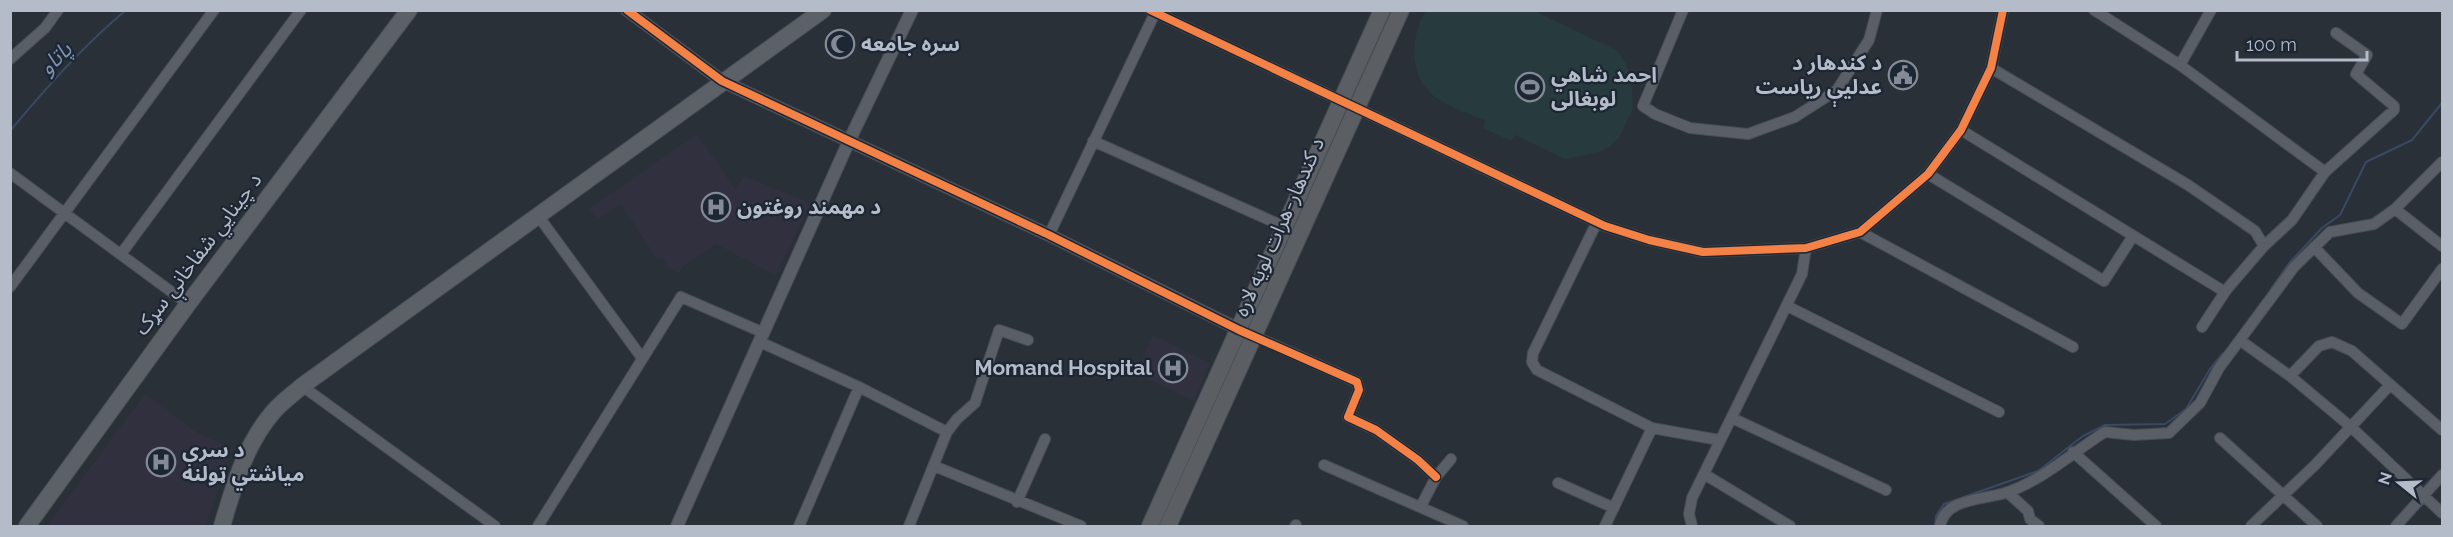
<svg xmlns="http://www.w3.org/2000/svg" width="2453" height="537" font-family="Raleway,'Noto Sans Arabic',sans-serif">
	<rect width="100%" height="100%" fill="#2a3038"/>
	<path fill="#31303e" d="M 697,134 L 735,189 L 744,176 L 811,203 L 776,276 L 716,244 L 682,267 L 679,274 L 668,267 L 662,257 L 657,259 L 621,204 L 598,219 L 589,209 Z
		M 1153,335 L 1210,363 L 1194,401 L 1136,373 Z
		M 145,394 L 198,433 L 232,448 L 206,526 L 47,526 Z"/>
	<path fill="#273a3e" d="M 1426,11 L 1534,11 L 1616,50 L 1625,62 L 1631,76 L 1633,108 L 1620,136 L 1609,147 L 1596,153 L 1565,159 L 1515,135 L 1511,141 L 1483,128 L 1486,121 C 1470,114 1449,107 1435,97 C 1408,76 1410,36 1426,11 Z"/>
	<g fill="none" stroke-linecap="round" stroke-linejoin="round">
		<path stroke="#384963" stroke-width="2" d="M 10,131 C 47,87 82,47 126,10
			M 2271,289 L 2290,262 L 2322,228 L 2340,215 L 2366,162 L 2412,140 L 2442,103
			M 1935,524 L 1936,516 L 1944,504 L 2038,471 L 2083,436 L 2105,425 L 2165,424 L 2186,409 L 2210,369 L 2223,353"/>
		<g stroke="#484c53" stroke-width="12">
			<path id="minor" d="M 1150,10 L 1605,226 L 1649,240 L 1703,252 L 1806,248 L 1860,232 L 1928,174 L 1961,130 L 1991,68 L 2003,10
				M 1683,10 L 1643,106 L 1655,114 L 1690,128 L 1748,134 L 1795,117 L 1837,90 L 1869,40 L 1877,10
				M 2094,10 L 2180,65 L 2325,172
				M 10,59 L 45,28 L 58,10
				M 2180,65 L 2211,10
				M 1991,68 L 2188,185 L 2255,231 L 2264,246
				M 1961,130 L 2225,292
				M 1093,141 L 1285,227
				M 10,173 L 188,304
				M 1928,174 L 2104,281 L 2133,236
				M 2395,209 L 2442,246
				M 539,217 L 642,358
				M 1597,222 L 1533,353 L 1532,362 L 1537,370 L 1652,428 L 1719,440
				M 1860,232 L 2073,347
				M 1049,235 L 1155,13
				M 2314,247 L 2358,293 L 2402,324 L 2442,269
				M 121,254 L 301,10
				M 10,287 L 214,10
				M 1787,306 L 1999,412
				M 2202,327 L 2227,289 L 2264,246 L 2292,220 L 2325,172 L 2394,110 L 2394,106 L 2356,74 L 2367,55 L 2336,33
				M 1254,336 L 1357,382 L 1359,390 L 1348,417 L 1376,430 L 1418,460 L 1436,477
				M 2241,341 L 2290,376 L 2351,427 L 2442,513
				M 760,342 L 859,387 L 947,432 L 909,526
				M 2290,376 L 2319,346 L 2332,342 L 2352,351 L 2442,430
				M 302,386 L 495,526
				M 1732,418 L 1886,490
				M 947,432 L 957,419 L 975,403 L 999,330 L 1028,340
				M 2220,438 L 2317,526
				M 2073,452 L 2156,526
				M 1324,465 L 1463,526
				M 934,466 L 1081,526
				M 1704,474 L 1790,526
				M 1558,483 L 1614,508
				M 2007,492 L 2028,511 L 2030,519 L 2039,526
				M 1017,502 L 1045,439
				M 1421,506 L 1436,477 L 1451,459
				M 538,526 L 681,297 L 764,333
				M 799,526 L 859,387
				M 1295,526 L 1296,525
				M 1605,526 L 1652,428
				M 1692,526 L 1689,514 L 1692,498 L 1802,274 L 1806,248
				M 1940,526 C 1945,498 1982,500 2005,493 C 2042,481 2073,452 2105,432 L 2134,435 L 2169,433 L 2200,403 L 2219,368 L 2294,267 L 2330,232 L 2374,224 L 2395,209 L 2442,162
				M 2251,526 L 2315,465 L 2390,385
				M 2396,526 L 2442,475"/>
		</g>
		<g stroke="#484c53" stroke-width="14">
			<path id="tertiary" d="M 627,10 L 722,81 L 1049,235 L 1244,332
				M 677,526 L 849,141 L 912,10"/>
		</g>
		<g stroke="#484c55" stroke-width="18">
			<path id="primary" d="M 27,526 L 188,304 L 409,10
				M 222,526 C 234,486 245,444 274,411 C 282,402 293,394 302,386 L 823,10"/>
		</g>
		<g stroke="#474c53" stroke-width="18">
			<path id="trunk" d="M 1150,526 L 1382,10
				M 1168,526 L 1401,10"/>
		</g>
		<use href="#minor" stroke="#5a5e66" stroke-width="10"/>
		<use href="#tertiary" stroke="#5a5e66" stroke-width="12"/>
		<use href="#primary" stroke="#5c6168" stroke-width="16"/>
		<use href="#trunk" stroke="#5b5f64" stroke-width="16"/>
		<g stroke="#1d2633" stroke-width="11">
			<path id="cycleway" d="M 627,10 L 722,81 L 1049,235 L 1239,330 L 1357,382 L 1359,390 L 1348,417 L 1376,430 L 1418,460 L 1436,477
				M 1150,10 L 1605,226 L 1649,240 L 1703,252 L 1806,248 L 1860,232 L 1928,174 L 1961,130 L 1991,68 L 2003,10"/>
		</g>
		<use href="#cycleway" stroke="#f48246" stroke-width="8"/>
	</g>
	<defs>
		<g id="mosque-ring" transform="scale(1.5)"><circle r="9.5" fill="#1d2633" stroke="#848b96" stroke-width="1.5"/><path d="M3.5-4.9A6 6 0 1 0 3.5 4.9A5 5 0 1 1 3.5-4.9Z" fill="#848b96"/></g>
		<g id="civic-ring" transform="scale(1.5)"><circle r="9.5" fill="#1d2633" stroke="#848b96" stroke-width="1.5"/><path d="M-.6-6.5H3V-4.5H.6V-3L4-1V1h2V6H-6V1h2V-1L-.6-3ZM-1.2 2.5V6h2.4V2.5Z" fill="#848b96"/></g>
		<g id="stadium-ring" transform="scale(1.5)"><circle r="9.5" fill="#1d2633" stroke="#848b96" stroke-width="1.5"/><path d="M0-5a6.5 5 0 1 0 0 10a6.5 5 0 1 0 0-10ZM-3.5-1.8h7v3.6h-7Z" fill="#848b96"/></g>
		<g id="hospital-ring" transform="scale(1.5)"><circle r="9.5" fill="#1d2633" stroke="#848b96" stroke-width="1.5"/><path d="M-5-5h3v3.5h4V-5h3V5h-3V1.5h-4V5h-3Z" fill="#848b96"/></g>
	</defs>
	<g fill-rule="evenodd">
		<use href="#mosque-ring" x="840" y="44"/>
		<use href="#civic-ring" x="1903" y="75"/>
		<use href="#stadium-ring" x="1530" y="87"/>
		<use href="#hospital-ring" x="716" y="207"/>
		<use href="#hospital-ring" x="1173" y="368"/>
		<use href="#hospital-ring" x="161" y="462"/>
	</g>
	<g text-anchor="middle" stroke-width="4.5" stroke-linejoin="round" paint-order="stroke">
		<g font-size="21" font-weight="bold" fill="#b4bcc9" stroke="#1d2633" text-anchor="start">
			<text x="861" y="51">سره جامعه</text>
			<text x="1882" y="70" text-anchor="end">د کندهار د<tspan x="1882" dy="24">عدلیې رياست</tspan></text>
			<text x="1551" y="82">احمد شاهي<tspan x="1551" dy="24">لوبغالی</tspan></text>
			<text x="737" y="214">د مهمند روغتون</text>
			<text x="1152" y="375" text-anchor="end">Momand Hospital</text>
			<text x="182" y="457">د سرې<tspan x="182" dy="24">مياشتي ټولنه</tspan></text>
		</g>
		<g font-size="21" fill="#b4bcc9" stroke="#1d2633">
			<text transform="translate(1279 227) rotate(-66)" y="7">د کندهار-هرات لويه لاره</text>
			<text transform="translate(198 254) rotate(-53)" y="7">د چينايي شفاخانې سړک</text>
		</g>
		<g font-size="22" font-style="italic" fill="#7c92b1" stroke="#1d2633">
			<text transform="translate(55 58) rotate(-45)" y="8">پاتاو</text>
		</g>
	</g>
	<rect width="2453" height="537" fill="none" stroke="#b4bcc9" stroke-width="24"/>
	<g transform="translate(2399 483) rotate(288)" stroke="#1d2633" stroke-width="4.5" paint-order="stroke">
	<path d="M0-4.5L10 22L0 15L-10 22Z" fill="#b4bcc9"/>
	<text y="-9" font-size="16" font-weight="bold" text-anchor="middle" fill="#b4bcc9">N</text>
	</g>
	<path d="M2237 51v9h130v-9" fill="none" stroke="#b4bcc9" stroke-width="3"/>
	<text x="2246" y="51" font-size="18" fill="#b4bcc9" stroke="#1d2633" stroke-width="4.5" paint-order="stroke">100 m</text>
</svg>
